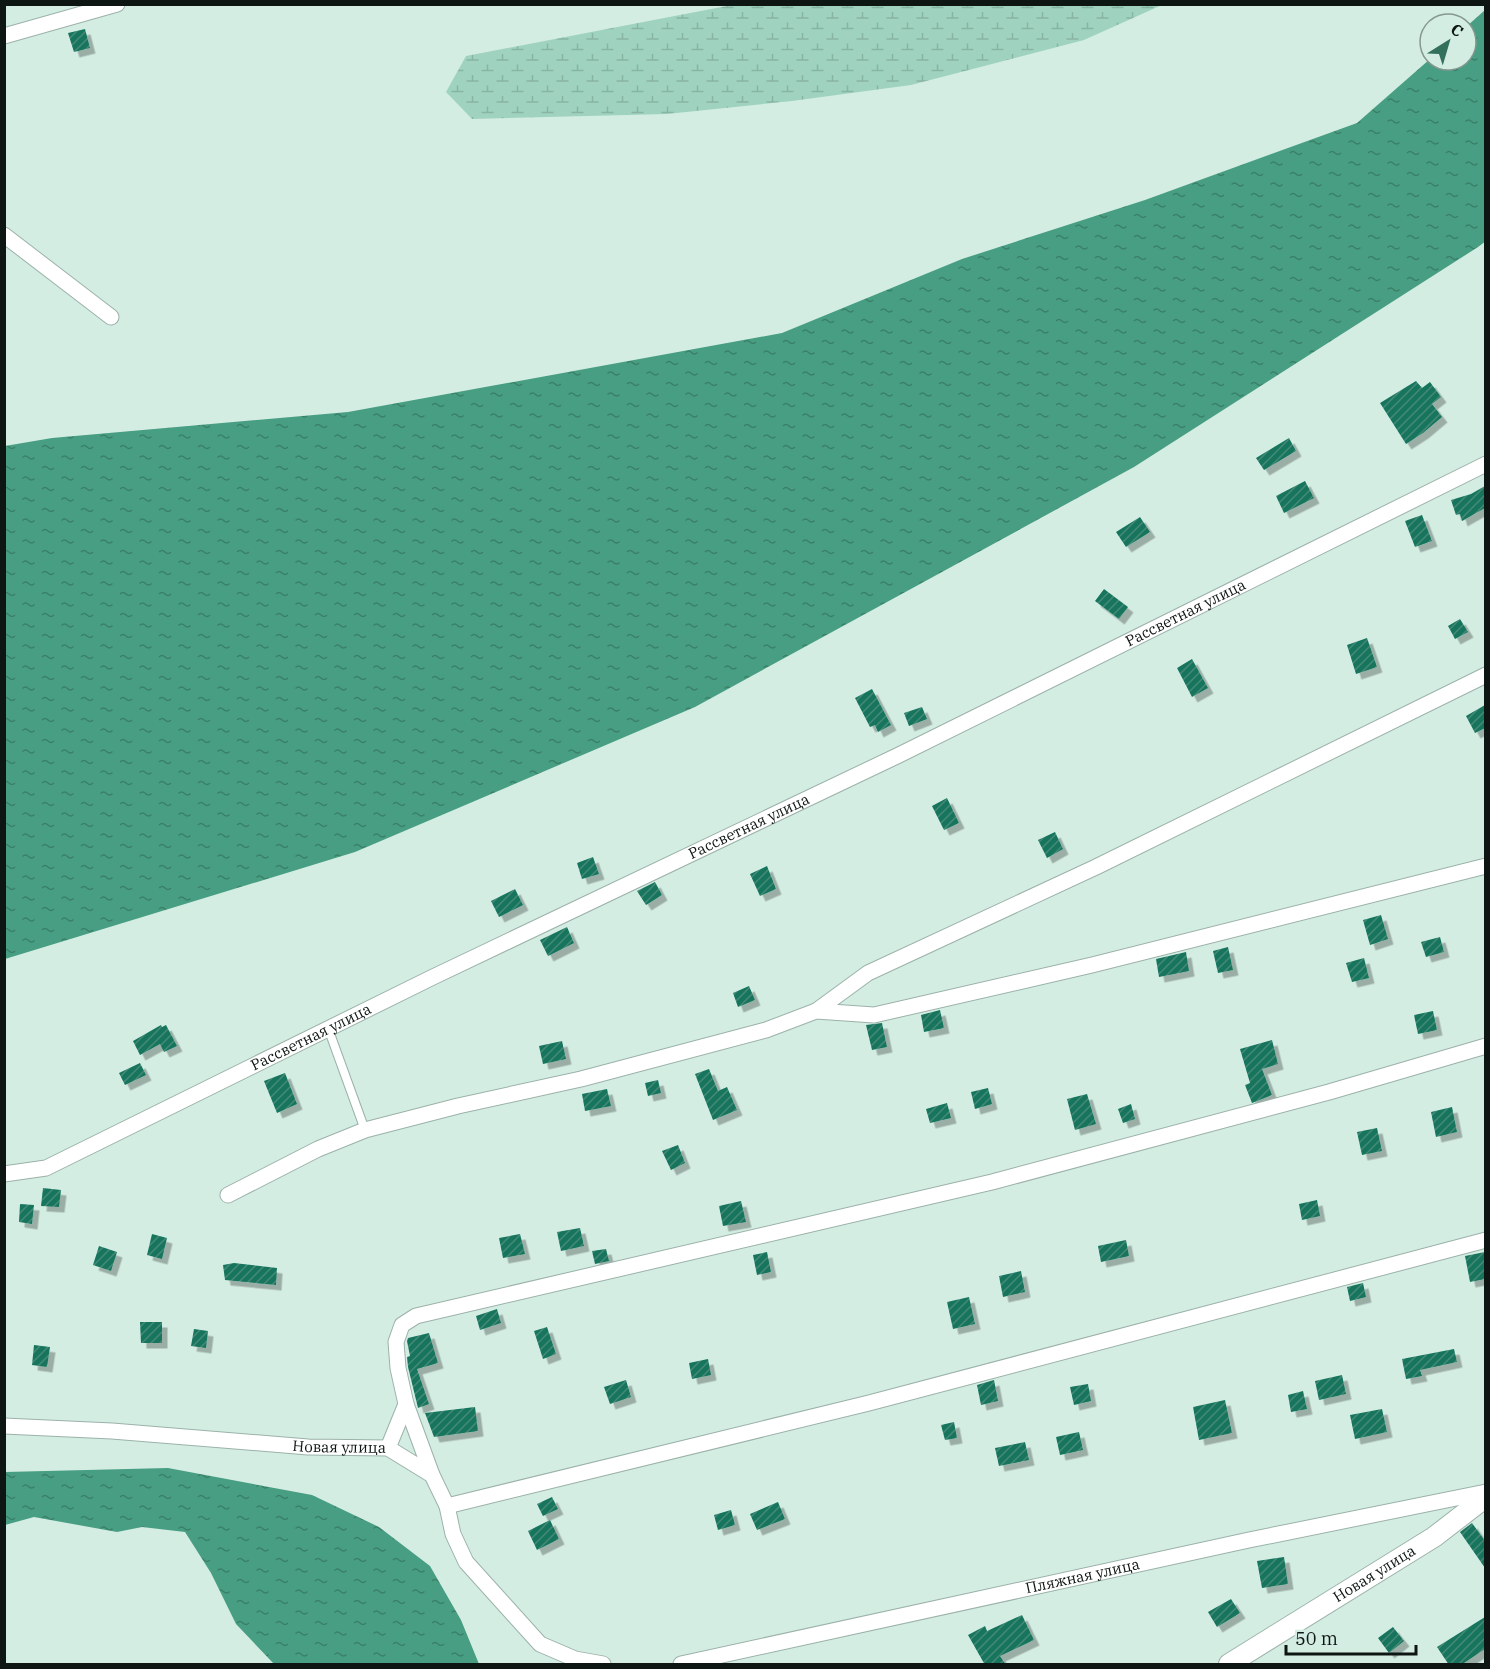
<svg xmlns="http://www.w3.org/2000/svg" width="1490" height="1669" font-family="'IBM Plex Serif',serif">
	<defs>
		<pattern id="wetland-marsh" width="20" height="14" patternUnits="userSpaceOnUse" patternTransform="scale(1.5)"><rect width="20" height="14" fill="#9fd3c0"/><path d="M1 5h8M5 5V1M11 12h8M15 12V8" fill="none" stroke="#88b4a4"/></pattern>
		<pattern id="water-ripples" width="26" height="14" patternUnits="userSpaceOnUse" patternTransform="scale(1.5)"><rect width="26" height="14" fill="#479e82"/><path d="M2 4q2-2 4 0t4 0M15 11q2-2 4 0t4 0" fill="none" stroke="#3a8069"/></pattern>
		<pattern id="building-hatch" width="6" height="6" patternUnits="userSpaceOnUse" patternTransform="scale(1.5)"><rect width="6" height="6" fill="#14755c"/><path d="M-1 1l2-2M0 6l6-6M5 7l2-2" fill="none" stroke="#458978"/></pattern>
		<filter id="shadow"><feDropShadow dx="5.5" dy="5.5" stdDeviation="0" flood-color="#0004"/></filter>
	</defs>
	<rect width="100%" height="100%" fill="#d4ede3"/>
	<path fill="url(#wetland-marsh)" d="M 737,4 L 1162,4 L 1162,5 L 1084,40 L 911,85 L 792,101 L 667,114 L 472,119 L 446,92 L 466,56 Z"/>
	<path fill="url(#water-ripples)" d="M 1485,10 L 1486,241 L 1478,247 L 1134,467 L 695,707 L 355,852 L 5,959 L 5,446 L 52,438 L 348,412 L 782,333 L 962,259 L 1145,200 L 1357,123 L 1430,59 L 1466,60 L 1466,27 Z
		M 168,1468 L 312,1495 L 379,1527 L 430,1566 L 461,1620 L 479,1664 L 274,1664 L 236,1624 L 211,1573 L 185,1532 L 142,1527 L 117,1532 L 34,1517 L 5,1525 L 5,1472 Z"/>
	<path fill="url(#building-hatch)" filter="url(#shadow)" d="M 85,29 L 90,48 L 74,52 L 68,33 Z
		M 1416,381 L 1422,388 L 1430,382 L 1441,397 L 1432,404 L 1442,417 L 1423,433 L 1406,444 L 1380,403 Z
		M 1289,438 L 1296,451 L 1264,470 L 1256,458 Z
		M 1305,481 L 1314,498 L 1284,513 L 1276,496 Z
		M 1485,486 L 1485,508 L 1462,521 L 1460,514 L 1456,515 L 1451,500 L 1471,494 Z
		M 1422,515 L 1432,541 L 1415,547 L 1405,521 Z
		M 1140,517 L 1150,532 L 1126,547 L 1116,532 Z
		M 1104,589 L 1128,607 L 1119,619 L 1095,601 Z
		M 1460,619 L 1468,632 L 1455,639 L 1448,626 Z
		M 1367,638 L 1377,667 L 1356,674 L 1347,645 Z
		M 1192,659 L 1208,688 L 1192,697 L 1177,668 Z
		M 872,689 L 891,725 L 878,732 L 875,725 L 870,727 L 855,698 Z
		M 1485,705 L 1485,728 L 1475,733 L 1466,716 Z
		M 922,707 L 927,719 L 909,726 L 904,713 Z
		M 947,798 L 959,823 L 944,830 L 932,806 Z
		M 1055,832 L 1063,849 L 1047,858 L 1038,840 Z
		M 593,857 L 599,874 L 582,879 L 577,863 Z
		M 767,866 L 776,889 L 760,896 L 750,874 Z
		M 655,882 L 662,895 L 646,905 L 637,891 Z
		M 515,889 L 523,905 L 499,917 L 491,901 Z
		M 1381,915 L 1388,939 L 1370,945 L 1363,920 Z
		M 567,927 L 574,943 L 548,956 L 540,940 Z
		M 1440,937 L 1444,952 L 1426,957 L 1421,942 Z
		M 1228,947 L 1233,970 L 1218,973 L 1213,951 Z
		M 1186,952 L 1189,971 L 1159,977 L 1156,959 Z
		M 1364,958 L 1369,978 L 1352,982 L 1346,963 Z
		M 749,986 L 755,1000 L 738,1007 L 733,993 Z
		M 940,1010 L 944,1028 L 924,1032 L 921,1015 Z
		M 1433,1011 L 1437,1030 L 1418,1034 L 1414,1015 Z
		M 882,1023 L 887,1047 L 872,1050 L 866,1025 Z
		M 161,1025 L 162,1027 L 166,1025 L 177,1046 L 164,1052 L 160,1044 L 140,1055 L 133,1041 Z
		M 1272,1040 L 1278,1064 L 1262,1069 L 1272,1095 L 1252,1103 L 1245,1085 L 1250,1083 L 1240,1049 Z
		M 562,1041 L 566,1059 L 543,1064 L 539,1046 Z
		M 140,1063 L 146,1075 L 125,1085 L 119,1073 Z
		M 709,1069 L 718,1091 L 727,1087 L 737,1110 L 713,1120 L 695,1074 Z
		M 285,1073 L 297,1104 L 277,1113 L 264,1081 Z
		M 658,1080 L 661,1093 L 648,1096 L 645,1083 Z
		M 988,1088 L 992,1104 L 975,1109 L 971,1092 Z
		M 607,1089 L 611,1106 L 585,1111 L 582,1094 Z
		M 1087,1094 L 1096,1124 L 1075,1130 L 1067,1099 Z
		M 947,1103 L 951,1118 L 930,1123 L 926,1109 Z
		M 1131,1104 L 1135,1119 L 1123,1123 L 1118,1109 Z
		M 1452,1107 L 1457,1132 L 1436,1137 L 1431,1112 Z
		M 1377,1128 L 1382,1151 L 1362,1155 L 1357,1132 Z
		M 678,1145 L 685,1163 L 671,1170 L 662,1151 Z
		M 43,1188 L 61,1190 L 59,1207 L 41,1206 Z
		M 1317,1200 L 1320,1216 L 1302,1220 L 1299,1204 Z
		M 741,1201 L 746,1222 L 723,1226 L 719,1206 Z
		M 20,1204 L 34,1205 L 32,1224 L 19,1222 Z
		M 580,1228 L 584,1246 L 561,1251 L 557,1232 Z
		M 152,1234 L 167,1238 L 162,1259 L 147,1255 Z
		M 520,1234 L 525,1254 L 503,1258 L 499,1238 Z
		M 1126,1240 L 1129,1256 L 1101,1262 L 1098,1246 Z
		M 99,1246 L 117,1252 L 111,1271 L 93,1265 Z
		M 606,1249 L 609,1261 L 595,1264 L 592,1251 Z
		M 767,1252 L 771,1272 L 757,1275 L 753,1255 Z
		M 1485,1252 L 1485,1279 L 1470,1282 L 1465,1256 Z
		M 234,1263 L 277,1268 L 276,1285 L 225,1280 L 223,1265 Z
		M 1021,1271 L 1025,1292 L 1003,1297 L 999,1276 Z
		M 1363,1283 L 1366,1297 L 1350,1301 L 1347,1287 Z
		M 969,1297 L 975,1324 L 953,1329 L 947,1302 Z
		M 497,1309 L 501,1323 L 480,1330 L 476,1316 Z
		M 140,1322 L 162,1322 L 162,1343 L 141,1343 Z
		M 547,1327 L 556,1354 L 543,1359 L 534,1331 Z
		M 194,1329 L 208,1331 L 206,1348 L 191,1346 Z
		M 429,1333 L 438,1363 L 417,1369 L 429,1404 L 418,1408 L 408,1367 L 407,1357 L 410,1356 L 407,1341 L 408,1338 Z
		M 34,1345 L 50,1347 L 47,1367 L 32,1365 Z
		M 1454,1349 L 1457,1362 L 1420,1370 L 1422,1376 L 1406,1379 L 1402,1359 Z
		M 708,1359 L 711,1375 L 692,1379 L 689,1363 Z
		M 1342,1375 L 1346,1394 L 1319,1400 L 1315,1381 Z
		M 626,1380 L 631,1397 L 610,1404 L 604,1387 Z
		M 994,1380 L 998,1401 L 981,1405 L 977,1385 Z
		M 1088,1384 L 1091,1401 L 1074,1405 L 1070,1387 Z
		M 1303,1391 L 1307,1409 L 1291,1412 L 1288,1395 Z
		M 1225,1400 L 1232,1433 L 1199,1440 L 1193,1407 Z
		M 475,1407 L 478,1431 L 434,1437 L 425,1413 Z
		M 1382,1409 L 1387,1432 L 1355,1439 L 1350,1415 Z
		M 954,1422 L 957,1438 L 945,1440 L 941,1425 Z
		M 1079,1432 L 1083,1450 L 1060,1455 L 1056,1437 Z
		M 1025,1442 L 1029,1460 L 999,1466 L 995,1448 Z
		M 552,1497 L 558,1509 L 543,1516 L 537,1504 Z
		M 778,1502 L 785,1519 L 757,1530 L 750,1514 Z
		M 731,1510 L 735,1525 L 718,1530 L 714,1515 Z
		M 550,1520 L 559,1539 L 537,1550 L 528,1531 Z
		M 1472,1523 L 1485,1541 L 1485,1568 L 1460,1532 Z
		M 1284,1557 L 1288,1584 L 1262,1588 L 1257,1561 Z
		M 1231,1599 L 1240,1613 L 1217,1627 L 1208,1612 Z
		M 1022,1615 L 1034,1640 L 1000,1656 L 1006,1665 L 985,1665 L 968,1635 L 985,1626 L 987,1631 Z
		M 1485,1617 L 1485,1649 L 1461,1665 L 1449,1665 L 1437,1647 Z
		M 1393,1627 L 1404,1641 L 1389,1653 L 1378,1638 Z"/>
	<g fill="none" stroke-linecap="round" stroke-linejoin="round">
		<g stroke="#9bb2a9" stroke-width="10">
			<path id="service" d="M 328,1028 L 365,1130"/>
		</g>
		<g stroke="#9bb2a9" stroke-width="17">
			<g id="minor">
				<path d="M 4,36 L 117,4"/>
				<path d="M 4,235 L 111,317"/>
				<path d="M 816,1011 L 874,1015 L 1092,965 L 1486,866"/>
				<path id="s1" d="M 4,1174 L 46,1168 L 433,977 L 899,755 L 1486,464"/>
				<path d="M 228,1195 L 318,1149 L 365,1130 L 458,1106 L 581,1079 L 766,1030 L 816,1011 L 868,973 L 1096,867 L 1486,675"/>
				<path d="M 406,1404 L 432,1475"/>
				<path id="s2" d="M 4,1426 L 112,1431 L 308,1447 L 388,1448 L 432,1475 L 447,1506 L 453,1534 L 466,1562 L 540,1644 L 575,1659 L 603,1664"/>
				<path d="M 388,1448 L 406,1404 L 398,1368 L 396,1342 L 402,1325 L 416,1316 L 992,1182 L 1329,1092 L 1486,1046"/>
				<path d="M 447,1506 L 869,1403 L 1486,1240"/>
				<path id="s3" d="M 681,1664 L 1249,1540 L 1486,1492"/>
			</g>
		</g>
		<g stroke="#9bb2a9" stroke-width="22">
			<g id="tertiary">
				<path id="s4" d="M 1229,1664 L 1434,1537 L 1486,1497"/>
			</g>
		</g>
		<use href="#service" stroke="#fff" stroke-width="8"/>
		<use href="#minor" stroke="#fff" stroke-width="15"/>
		<use href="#tertiary" stroke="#fff" stroke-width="20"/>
	</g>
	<g text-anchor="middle" stroke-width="4.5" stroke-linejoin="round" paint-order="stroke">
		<g font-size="15" fill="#0e1613" stroke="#d4ede3">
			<text dy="5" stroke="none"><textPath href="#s1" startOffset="1310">Рассветная улица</textPath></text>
			<text dy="5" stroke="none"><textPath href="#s1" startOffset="824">Рассветная улица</textPath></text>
			<text dy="5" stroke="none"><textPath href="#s1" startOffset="338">Рассветная улица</textPath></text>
			<text dy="5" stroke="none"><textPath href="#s2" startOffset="336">Новая улица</textPath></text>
			<text dy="5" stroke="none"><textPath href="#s4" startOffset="171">Новая улица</textPath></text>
			<text dy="5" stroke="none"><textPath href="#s3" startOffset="411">Пляжная улица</textPath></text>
		</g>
	</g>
	<rect width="1490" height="1669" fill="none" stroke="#0e1613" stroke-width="12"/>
	<g transform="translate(1448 42) rotate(37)"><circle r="28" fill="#d4ede3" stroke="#859790" stroke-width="1.5"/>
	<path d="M0-4.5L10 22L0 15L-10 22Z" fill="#34715d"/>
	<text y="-9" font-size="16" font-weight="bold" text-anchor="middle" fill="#0e1613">С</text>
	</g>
	<path d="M1286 1645v9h130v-9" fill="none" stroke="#0e1613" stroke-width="3"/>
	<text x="1295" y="1645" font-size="18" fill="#0e1613" stroke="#d4ede3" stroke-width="4.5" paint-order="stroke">50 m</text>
</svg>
